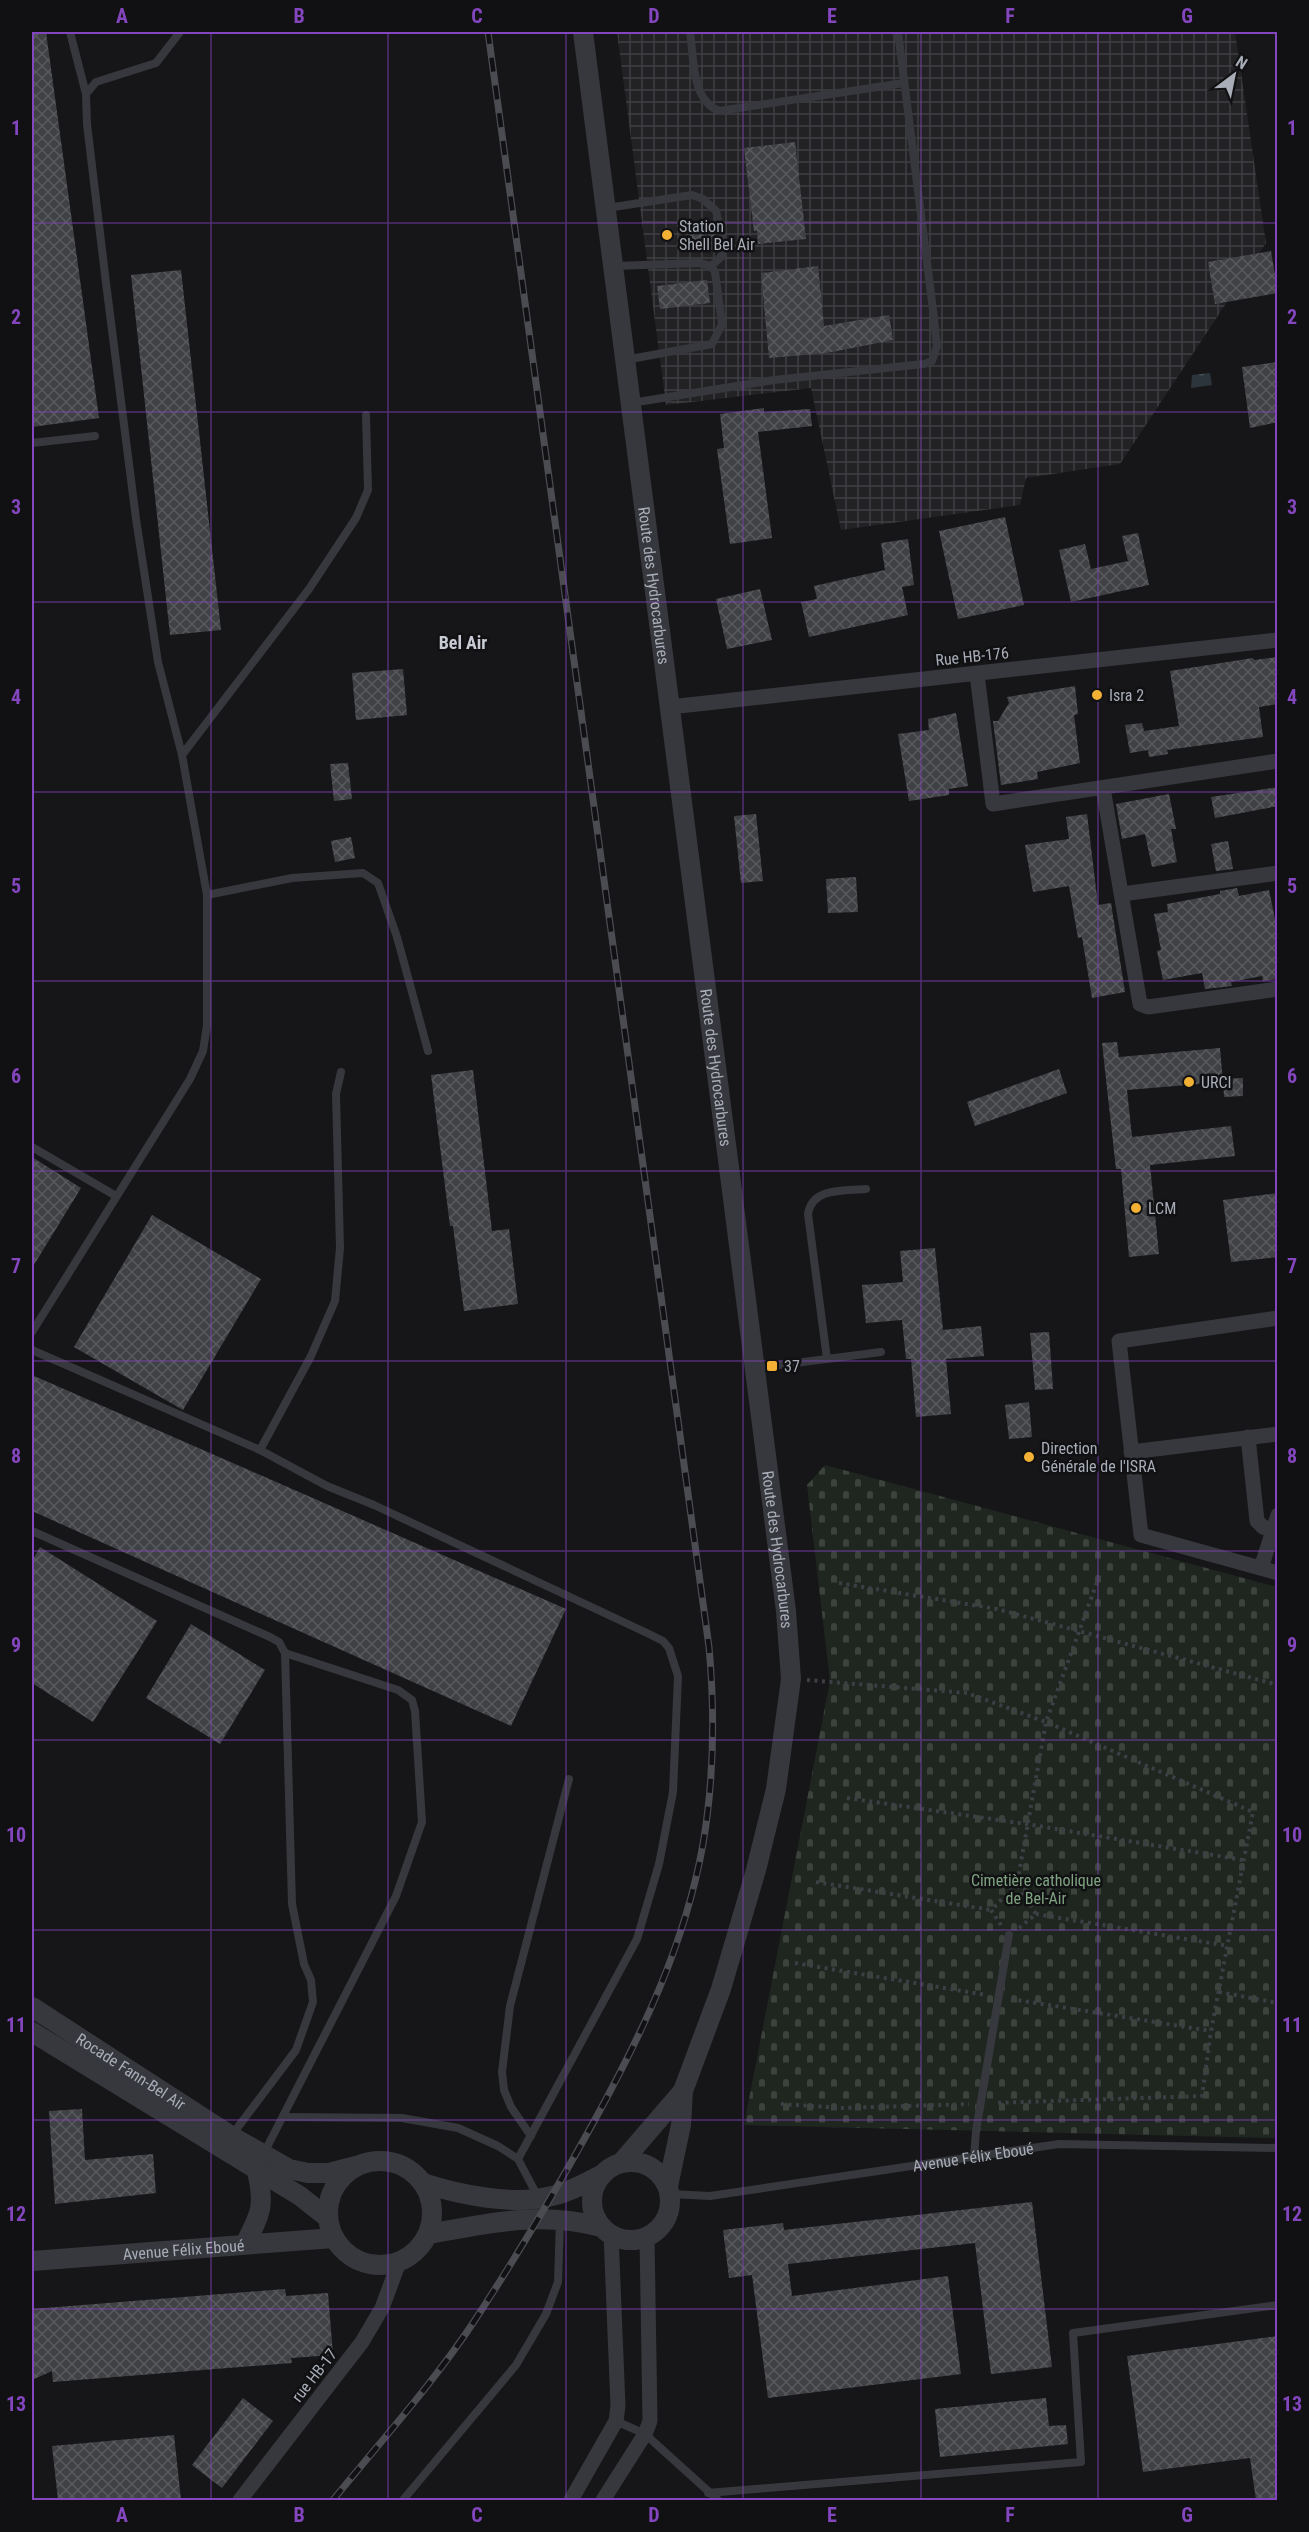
<svg xmlns="http://www.w3.org/2000/svg" width="1309" height="2532" font-family="'Roboto Condensed',sans-serif">
	<defs>
		<pattern id="industrial-grid" width="8" height="8" patternUnits="userSpaceOnUse" patternTransform="scale(1.5)"><rect width="8" height="8" fill="#222225"/><path d="M0 4h8M4 0v8" fill="none" stroke="#3f3f43"/></pattern>
		<pattern id="cemetery-stones" width="16" height="16" patternUnits="userSpaceOnUse" patternTransform="scale(1.5)"><rect width="16" height="16" fill="#1e261f"/><path d="M2 7V4a2 2 0 0 1 4 0v3zM10 15v-3a2 2 0 0 1 4 0v3z" fill="#3c433d"/></pattern>
		<pattern id="water-ripples" width="26" height="14" patternUnits="userSpaceOnUse" patternTransform="scale(1.5)"><rect width="26" height="14" fill="#2c353c"/><path d="M2 4q2-2 4 0t4 0M15 11q2-2 4 0t4 0" fill="none" stroke="#485056"/></pattern>
		<pattern id="building-cross-hatch" width="8" height="8" patternUnits="userSpaceOnUse" patternTransform="scale(1.5)"><rect width="8" height="8" fill="#404145"/><path d="M0 0l8 8M0 8l8-8" fill="none" stroke="#595a5e"/></pattern>
	</defs>
	<rect width="100%" height="100%" fill="#161618"/>
	<path fill="url(#industrial-grid)" d="M 617,32 L 1235,32 L 1266,243 L 1120,464 L 1026,478 L 1020,505 L 841,530 L 811,388 L 666,405 Z"/>
	<path fill="url(#cemetery-stones)" d="M 825,1465 L 1277,1587 L 1277,2138 L 744,2125 L 830,1681 L 807,1485 Z"/>
	<path fill="url(#water-ripples)" d="M 1210,373 L 1212,385 L 1191,388 L 1192,375 Z"/>
	<path fill="url(#building-cross-hatch)" d="M 32,32 L 46,32 L 99,418 L 32,427 Z
		M 795,142 L 806,239 L 758,244 L 757,231 L 754,231 L 744,148 Z
		M 712,222 L 716,249 L 692,252 L 688,225 Z
		M 1271,251 L 1278,293 L 1215,304 L 1208,262 Z
		M 818,266 L 824,326 L 889,315 L 893,340 L 827,353 L 769,358 L 761,273 Z
		M 181,270 L 221,630 L 170,635 L 131,275 Z
		M 707,280 L 710,303 L 660,309 L 657,286 Z
		M 1278,362 L 1278,422 L 1250,428 L 1242,367 Z
		M 764,408 L 764,412 L 810,409 L 812,426 L 758,432 L 772,538 L 730,544 L 717,449 L 724,448 L 720,414 Z
		M 1005,517 L 1024,605 L 958,619 L 939,531 Z
		M 1138,533 L 1149,585 L 1071,602 L 1059,550 L 1085,544 L 1091,569 L 1128,561 L 1122,536 Z
		M 908,539 L 914,585 L 902,587 L 908,615 L 809,637 L 801,602 L 817,599 L 814,586 L 885,570 L 881,543 Z
		M 760,589 L 772,640 L 727,649 L 716,599 Z
		M 1278,657 L 1278,704 L 1259,707 L 1263,737 L 1167,750 L 1168,754 L 1149,757 L 1148,750 L 1130,753 L 1125,725 L 1142,723 L 1144,731 L 1179,726 L 1170,671 L 1253,658 L 1254,660 Z
		M 403,669 L 407,715 L 356,720 L 352,673 Z
		M 1075,686 L 1078,714 L 1074,715 L 1080,763 L 1037,772 L 1038,779 L 1001,785 L 993,721 L 998,721 L 1009,703 L 1007,697 Z
		M 956,713 L 968,786 L 949,789 L 949,795 L 909,801 L 898,734 L 929,730 L 928,719 Z
		M 348,763 L 352,799 L 334,801 L 330,764 Z
		M 1278,787 L 1278,806 L 1215,818 L 1211,797 Z
		M 1169,794 L 1176,829 L 1171,829 L 1177,862 L 1152,867 L 1145,834 L 1122,839 L 1116,804 Z
		M 756,814 L 763,881 L 741,883 L 734,816 Z
		M 1087,814 L 1098,905 L 1111,903 L 1125,992 L 1092,998 L 1082,937 L 1078,938 L 1069,886 L 1033,892 L 1025,845 L 1069,839 L 1066,817 Z
		M 351,837 L 355,858 L 335,862 L 331,841 Z
		M 1228,841 L 1233,869 L 1216,871 L 1211,844 Z
		M 856,877 L 858,912 L 828,913 L 826,879 Z
		M 1237,888 L 1239,896 L 1269,890 L 1278,934 L 1278,979 L 1263,981 L 1262,976 L 1231,982 L 1232,986 L 1205,989 L 1202,973 L 1163,980 L 1157,951 L 1161,950 L 1154,914 L 1168,912 L 1167,904 L 1220,894 L 1220,891 Z
		M 1117,1042 L 1119,1057 L 1220,1048 L 1223,1082 L 1127,1090 L 1132,1137 L 1231,1126 L 1235,1156 L 1150,1165 L 1159,1254 L 1129,1257 L 1121,1169 L 1116,1169 L 1102,1043 Z
		M 1059,1069 L 1067,1093 L 975,1126 L 967,1102 Z
		M 473,1070 L 492,1231 L 509,1229 L 518,1304 L 464,1311 L 453,1226 L 450,1226 L 431,1075 Z
		M 1243,1078 L 1243,1096 L 1224,1097 L 1223,1079 Z
		M 32,1157 L 81,1188 L 32,1268 Z
		M 1278,1193 L 1278,1257 L 1231,1262 L 1223,1200 Z
		M 152,1215 L 261,1279 L 183,1410 L 74,1347 Z
		M 935,1248 L 943,1330 L 981,1326 L 984,1356 L 946,1359 L 951,1414 L 916,1417 L 911,1359 L 906,1359 L 902,1320 L 866,1323 L 862,1285 L 903,1282 L 900,1251 Z
		M 1049,1332 L 1053,1389 L 1035,1390 L 1030,1333 Z
		M 32,1375 L 566,1609 L 511,1726 L 32,1511 Z
		M 1029,1402 L 1032,1437 L 1009,1439 L 1005,1405 Z
		M 40,1547 L 157,1621 L 93,1722 L 32,1683 L 32,1561 Z
		M 191,1624 L 265,1670 L 220,1744 L 146,1698 Z
		M 82,2109 L 85,2160 L 153,2154 L 156,2193 L 55,2204 L 49,2111 Z
		M 1032,2202 L 1052,2367 L 991,2374 L 975,2243 L 788,2264 L 792,2296 L 948,2276 L 961,2374 L 768,2398 L 752,2275 L 729,2278 L 723,2230 L 783,2223 L 784,2230 Z
		M 285,2289 L 286,2296 L 328,2293 L 333,2355 L 291,2358 L 292,2363 L 53,2382 L 52,2371 L 32,2380 L 32,2309 Z
		M 1278,2336 L 1278,2500 L 1256,2500 L 1250,2458 L 1143,2472 L 1127,2356 Z
		M 243,2398 L 273,2421 L 222,2488 L 192,2465 Z
		M 1046,2398 L 1049,2426 L 1066,2425 L 1068,2444 L 940,2457 L 935,2409 Z
		M 174,2435 L 181,2500 L 58,2500 L 52,2446 Z"/>
	<g fill="none" stroke-linecap="round" stroke-linejoin="round">
		<path stroke="#3d3f44" stroke-width="4" stroke-dasharray="3 4.5" stroke-linecap="butt" d="M 839,1583 L 997,1609 L 1278,1685
			M 807,1680 L 967,1693 L 1046,1722 L 1253,1812 L 1211,2031 L 1202,2096 L 994,2103
			M 847,1798 L 1026,1824 L 1243,1860
			M 816,1882 L 991,1910
			M 1036,1914 L 1228,1946
			M 1001,1925 L 991,1910 L 1017,1884
			M 1019,1928 L 1036,1914 L 1017,1884 L 1046,1722 L 1100,1574
			M 795,1963 L 986,1995
			M 1219,1992 L 1278,2003
			M 1011,1999 L 1211,2031
			M 781,2104 L 843,2108 L 969,2104"/>
		<g stroke="#37383d" stroke-width="8">
			<path d="M 70,32 L 86,94"/>
			<path d="M 690,32 C 694,57 691,100 719,111 L 904,83"/>
			<path d="M 607,208 L 692,195 L 703,199 L 716,211 L 724,248 L 721,257 L 711,266"/>
			<path d="M 615,266 L 699,263 L 711,266 L 715,272 L 722,324 L 712,344 L 625,360"/>
			<path d="M 631,403 L 774,380 L 924,364 L 932,361 L 937,346 L 933,310 L 898,32"/>
			<path d="M 32,443 L 95,436"/>
			<path d="M 182,755 L 309,589 L 356,518 L 368,490 L 366,415"/>
			<path d="M 207,895 L 292,878 L 363,873 L 378,883 L 397,937 L 428,1051"/>
			<path d="M 32,1147 L 116,1196"/>
			<path d="M 32,1332 L 190,1079 L 203,1051 L 207,1025 L 207,895 L 182,755 L 158,662 L 136,519 L 106,283 L 87,124 L 86,94 L 96,82 L 156,63 L 180,32"/>
			<path d="M 32,1350 L 260,1450 L 327,1486 L 374,1505 L 647,1633 L 663,1641 L 669,1648 L 678,1676 L 673,1792 L 659,1864 L 637,1939 L 518,2159"/>
			<path d="M 827,1359 L 808,1214 C 812,1187 844,1191 866,1189"/>
			<path d="M 756,1368 L 881,1352"/>
			<path d="M 260,1450 L 311,1356 L 335,1301 L 340,1248 L 336,1094 L 341,1072"/>
			<path d="M 32,1531 L 270,1637 L 279,1642 L 285,1653 L 292,1904 L 304,1964 L 311,1980 L 313,2002 L 296,2050 L 232,2135"/>
			<path d="M 283,2117 L 402,2118 L 458,2128 L 498,2146 L 518,2159 L 538,2197"/>
			<path d="M 531,2136 L 511,2107 L 504,2090 L 502,2072 L 510,2006 L 569,1779"/>
			<path d="M 264,2153 L 396,1896 L 422,1822 L 415,1711 L 412,1700 L 398,1690 L 285,1653"/>
			<path d="M 974,2157 L 976,2131 L 1009,1935"/>
			<path id="s1" d="M 670,2194 L 710,2196 L 1059,2144 L 1278,2148"/>
			<path d="M 616,2421 L 645,2434 L 718,2500"/>
			<path d="M 708,2493 L 1081,2462 L 1073,2333 L 1278,2305"/>
			<path d="M 403,2500 L 516,2365 L 546,2314 L 558,2282 L 560,2220"/>
		</g>
		<path stroke="#37383d" stroke-width="15" d="M 977,674 L 993,804 L 1278,761
			M 670,707 L 1278,640
			M 1103,788 L 1140,1004 L 1148,1007 L 1278,989
			M 1122,894 L 1278,873
			M 1278,1318 L 1119,1341 L 1141,1535 L 1278,1573
			M 1248,1437 L 1257,1521 L 1263,1527 L 1273,1530
			M 1131,1452 L 1278,1434
			M 1261,1568 L 1278,1515
			M 240,2500 L 362,2342 L 382,2308 L 399,2262
			M 571,2500 L 616,2421 L 618,2406 L 611,2234
			M 603,2500 L 645,2434 L 650,2421 L 647,2237"/>
		<g stroke="#37383d" stroke-width="20">
			<path id="s2" d="M 583,32 L 786,1611 L 791,1679 L 776,1789 L 756,1870 L 721,1989 L 683,2091 L 681,2125 L 668,2186"/>
			<path id="s3" d="M 32,2007 L 231,2136 L 289,2169 L 308,2173 L 329,2173 L 356,2166"/>
			<path d="M 32,2032 L 300,2196 L 328,2218"/>
			<circle cx="380" cy="2213" r="52"/>
			<circle cx="631" cy="2201" r="39"/>
			<path d="M 621,2163 L 683,2091"/>
			<path d="M 423,2183 C 460,2195 514,2206 552,2196 C 571,2192 587,2182 603,2174"/>
			<path d="M 429,2234 C 491,2223 538,2211 602,2227"/>
			<path d="M 245,2244 C 261,2213 265,2206 257,2171"/>
			<path id="s4" d="M 32,2261 L 334,2238"/>
		</g>
		<g stroke="#4a4c52" stroke-width="7">
			<path id="rail" d="M 333,2500 C 380,2442 431,2386 473,2323 C 515,2259 555,2192 592,2125 C 641,2036 685,1945 703,1844 C 714,1779 715,1713 709,1647 L 488,32"/>
		</g>
		<use href="#rail" stroke="#111113" stroke-width="4.5" stroke-dasharray="14" stroke-linecap="butt"/>
	</g>
	<path fill="none" stroke="#8446be" stroke-width="1.5" stroke-opacity="0.55" d="M 211,32 L 211,2500M 388,32 L 388,2500M 566,32 L 566,2500M 743,32 L 743,2500M 921,32 L 921,2500M 1098,32 L 1098,2500M 32,223 L 1278,223M 32,412 L 1278,412M 32,602 L 1278,602M 32,792 L 1278,792M 32,981 L 1278,981M 32,1171 L 1278,1171M 32,1361 L 1278,1361M 32,1551 L 1278,1551M 32,1740 L 1278,1740M 32,1930 L 1278,1930M 32,2120 L 1278,2120M 32,2309 L 1278,2309"/>
	<g fill="#f2b134" stroke="#111113" stroke-width="2">
		<circle cx="667" cy="235" r="6"/>
		<circle cx="1097" cy="695" r="6"/>
		<circle cx="1189" cy="1082" r="6"/>
		<circle cx="1136" cy="1208" r="6"/>
		<rect x="766" y="1360" width="12" height="12" rx="3"/>
		<circle cx="1029" cy="1457" r="6"/>
	</g>
	<g text-anchor="middle" stroke-width="5" stroke-linejoin="round" paint-order="stroke">
		<g font-size="16" fill="#a8adb8" stroke="#111113" text-anchor="start">
			<text x="679" y="232">Station<tspan x="679" dy="18">Shell Bel Air</tspan></text>
			<text x="1109" y="701">Isra 2</text>
			<text x="1201" y="1088">URCI</text>
			<text x="1148" y="1214">LCM</text>
			<text x="784" y="1372">37</text>
			<text x="1041" y="1454">Direction<tspan x="1041" dy="18">Générale de l'ISRA</tspan></text>
		</g>
		<g font-size="16" fill="#a8adb8" stroke="#111113">
			<text dy="6" stroke="none"><textPath href="#s2" startOffset="558">Route des Hydrocarbures</textPath></text>
			<text transform="translate(972 656) rotate(-6)" y="6">Rue HB-176</text>
			<text dy="6" stroke="none"><textPath href="#s2" startOffset="1044">Route des Hydrocarbures</textPath></text>
			<text dy="6" stroke="none"><textPath href="#s2" startOffset="1530">Route des Hydrocarbures</textPath></text>
			<text dy="6" stroke="none"><textPath href="#s3" startOffset="118">Rocade Fann-Bel Air</textPath></text>
			<text dy="6" stroke="none"><textPath href="#s1" startOffset="306">Avenue Félix Eboué</textPath></text>
			<text dy="6" stroke="none"><textPath href="#s4" startOffset="152">Avenue Félix Eboué</textPath></text>
			<text transform="translate(314 2375) rotate(-52)" y="6">rue HB-17</text>
		</g>
		<g font-size="16" fill="#7fa381" stroke="#111113">
			<text x="1036" y="1886">Cimetière catholique<tspan x="1036" dy="18">de Bel-Air</tspan></text>
		</g>
		<g font-size="18" font-weight="bold" fill="#c9ccd4" stroke="#111113">
			<text x="463" y="649">Bel Air</text>
		</g>
	</g>
	<rect width="1309" height="2532" fill="none" stroke="#111113" stroke-width="66"/>
	<g transform="translate(1234 75) rotate(32)" stroke="#111113" stroke-width="4.5" paint-order="stroke">
	<path d="M0-4.5L10 22L0 15L-10 22Z" fill="#a8adb8"/>
	<text y="-9" font-size="16" font-weight="bold" text-anchor="middle" fill="#a8adb8">N</text>
	</g>
	<rect x="33" y="33" width="1243" height="2466" fill="none" stroke="#8446be" stroke-width="2"/>
	<g font-size="20" text-anchor="middle" font-weight="bold" fill="#8446be">
		<text x="122" y="23">A</text>
		<text x="299" y="23">B</text>
		<text x="477" y="23">C</text>
		<text x="654" y="23">D</text>
		<text x="832" y="23">E</text>
		<text x="1010" y="23">F</text>
		<text x="1187" y="23">G</text>
		<text x="16" y="135">1</text>
		<text x="1292" y="135">1</text>
		<text x="16" y="324">2</text>
		<text x="1292" y="324">2</text>
		<text x="16" y="514">3</text>
		<text x="1292" y="514">3</text>
		<text x="16" y="704">4</text>
		<text x="1292" y="704">4</text>
		<text x="16" y="893">5</text>
		<text x="1292" y="893">5</text>
		<text x="16" y="1083">6</text>
		<text x="1292" y="1083">6</text>
		<text x="16" y="1273">7</text>
		<text x="1292" y="1273">7</text>
		<text x="16" y="1463">8</text>
		<text x="1292" y="1463">8</text>
		<text x="16" y="1652">9</text>
		<text x="1292" y="1652">9</text>
		<text x="16" y="1842">10</text>
		<text x="1292" y="1842">10</text>
		<text x="16" y="2032">11</text>
		<text x="1292" y="2032">11</text>
		<text x="16" y="2221">12</text>
		<text x="1292" y="2221">12</text>
		<text x="16" y="2411">13</text>
		<text x="1292" y="2411">13</text>
		<text x="122" y="2522">A</text>
		<text x="299" y="2522">B</text>
		<text x="477" y="2522">C</text>
		<text x="654" y="2522">D</text>
		<text x="832" y="2522">E</text>
		<text x="1010" y="2522">F</text>
		<text x="1187" y="2522">G</text>
	</g>
</svg>
